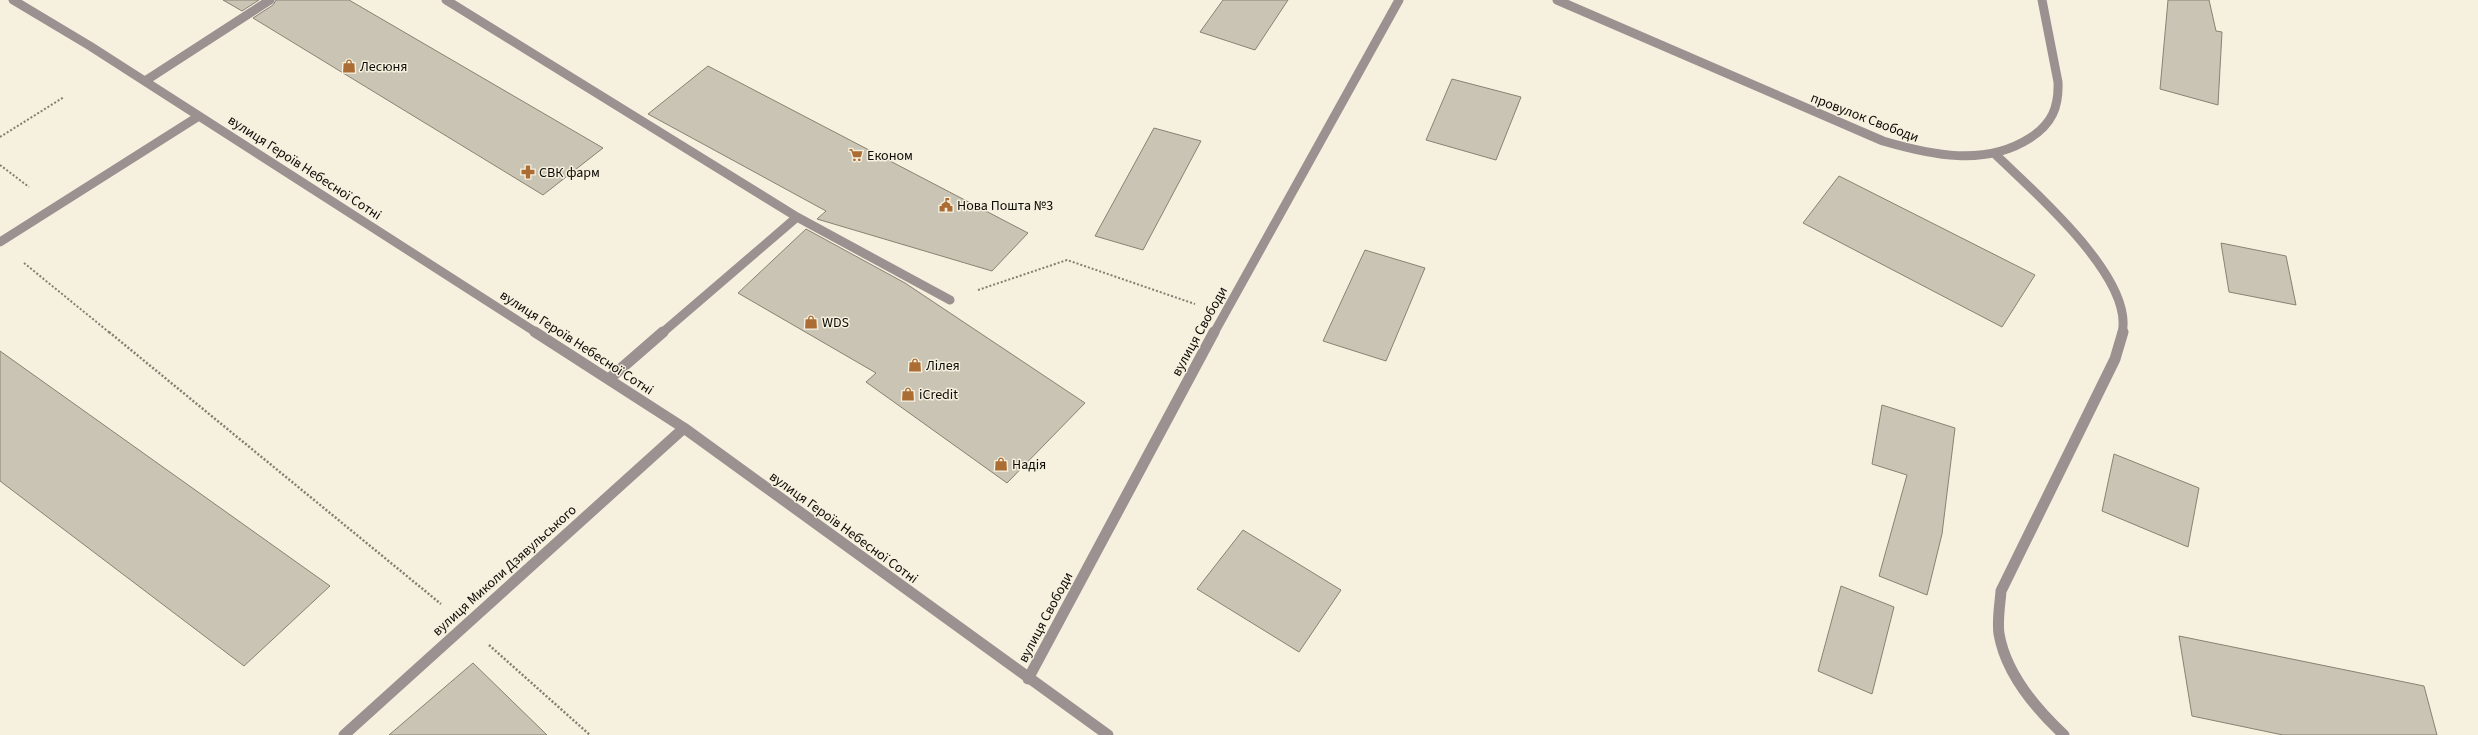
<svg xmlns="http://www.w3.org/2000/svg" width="2478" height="735" font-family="'Source Sans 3',sans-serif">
	<rect width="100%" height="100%" fill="#f6f0df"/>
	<path fill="#c9c4b3" stroke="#878273" d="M 223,0 L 259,0 L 242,11 Z
		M 276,0 L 349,0 L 603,148 L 543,195 L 253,18 L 273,5 Z
		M 1223,0 L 1288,0 L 1255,50 L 1200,32 Z
		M 2168,0 L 2209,0 L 2216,31 L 2222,32 L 2218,105 L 2160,89 Z
		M 708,66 L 1028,233 L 992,271 L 817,219 L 826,211 L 648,114 Z
		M 1452,79 L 1521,97 L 1496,160 L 1426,140 Z
		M 1154,128 L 1201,141 L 1143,250 L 1095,236 Z
		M 1839,176 L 2035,275 L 2002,327 L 1803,223 Z
		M 806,229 L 905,283 L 1085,403 L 1007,483 L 866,382 L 876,373 L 738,293 Z
		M 2221,243 L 2286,256 L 2296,305 L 2229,292 Z
		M 1365,250 L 1425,268 L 1386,361 L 1323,341 Z
		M 0,351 L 330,586 L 244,666 L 0,481 Z
		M 1882,405 L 1955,428 L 1942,534 L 1927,595 L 1879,576 L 1907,475 L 1872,464 Z
		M 2114,454 L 2199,488 L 2188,547 L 2102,511 Z
		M 1243,530 L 1341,590 L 1299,652 L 1197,589 Z
		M 1841,586 L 1894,607 L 1872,694 L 1818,671 Z
		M 2179,636 L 2424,686 L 2437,735 L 2283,735 L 2192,716 Z
		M 473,663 L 547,735 L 389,735 Z"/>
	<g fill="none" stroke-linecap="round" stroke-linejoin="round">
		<path stroke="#827e73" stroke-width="2" stroke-dasharray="2 2" stroke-linecap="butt" d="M 0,137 L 64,97
			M 0,165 L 29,187
			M 24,263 L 110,333
			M 978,290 L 1067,260 L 1195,304"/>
		<path stroke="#827e73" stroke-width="2.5" stroke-dasharray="2 2" stroke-linecap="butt" d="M 109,332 L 441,604
			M 489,645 L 590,735"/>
		<path stroke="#9a9190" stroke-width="9" d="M 13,0 L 90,46 L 537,333
			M 446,0 L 797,217 L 950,300
			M 1557,0 L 1883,141 C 1931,155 1985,167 2030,138 C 2052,124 2059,107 2058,82 L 2042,0
			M 145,81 L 270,0
			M 1995,154 C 2032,190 2135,278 2122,333
			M 0,242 L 199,116
			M 662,333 L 797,217
			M 1214,333 L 1399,0"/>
		<path stroke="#9a9190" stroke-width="11" d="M 535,332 L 684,428 L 1108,735
			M 609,379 L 663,332
			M 1028,679 L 1214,332
			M 344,735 L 684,428
			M 2064,735 C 2035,708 2006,674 1999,634 C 1997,620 2000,605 2001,591 L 2115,359 L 2123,332"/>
	</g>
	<defs>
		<g id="shop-bare" transform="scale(1.08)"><path d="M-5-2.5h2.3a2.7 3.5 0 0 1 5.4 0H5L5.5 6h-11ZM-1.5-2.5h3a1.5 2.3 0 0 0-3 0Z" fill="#ac6d34" stroke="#f6f0df" stroke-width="2.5" paint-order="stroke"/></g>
		<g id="supermarket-bare" transform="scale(1.08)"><path d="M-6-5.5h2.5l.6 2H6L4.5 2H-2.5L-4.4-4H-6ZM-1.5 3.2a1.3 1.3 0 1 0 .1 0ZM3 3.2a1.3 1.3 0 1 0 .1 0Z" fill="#ac6d34" stroke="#f6f0df" stroke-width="2.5" paint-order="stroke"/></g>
		<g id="pharmacy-bare" transform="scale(1.08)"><path d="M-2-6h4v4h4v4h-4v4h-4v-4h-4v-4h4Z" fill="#ac6d34" stroke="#f6f0df" stroke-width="2.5" paint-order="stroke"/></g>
		<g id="civic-bare" transform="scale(1.08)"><path d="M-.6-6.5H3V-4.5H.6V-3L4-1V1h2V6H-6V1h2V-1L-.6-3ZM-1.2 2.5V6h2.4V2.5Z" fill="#ac6d34" stroke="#f6f0df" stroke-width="2.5" paint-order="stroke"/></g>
	</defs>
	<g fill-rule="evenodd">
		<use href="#shop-bare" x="349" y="66"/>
		<use href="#supermarket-bare" x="856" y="155"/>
		<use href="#pharmacy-bare" x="528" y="172"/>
		<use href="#civic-bare" x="946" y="205"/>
		<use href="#shop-bare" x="811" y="322"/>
		<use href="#shop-bare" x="915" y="365"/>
		<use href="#shop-bare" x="908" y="394"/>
		<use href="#shop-bare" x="1001" y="464"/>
	</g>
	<g text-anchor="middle" stroke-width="3" stroke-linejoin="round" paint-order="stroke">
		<g font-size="14" fill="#0d0b06" stroke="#f6f0df" text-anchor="start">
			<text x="360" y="71">Лесюня</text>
			<text x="867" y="160">Економ</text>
			<text x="539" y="177">СВК фарм</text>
			<text x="957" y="210">Нова Пошта №3</text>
			<text x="822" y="327">WDS</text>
			<text x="926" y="370">Лілея</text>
			<text x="919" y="399">iCredit</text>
			<text x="1012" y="469">Надія</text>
		</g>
		<g font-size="14" fill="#0d0b06" stroke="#f6f0df">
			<text transform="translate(1865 117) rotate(21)" y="5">провулок Свободи</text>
			<text transform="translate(305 167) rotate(33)" y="5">вулиця Героїв Небесної Сотні</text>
			<text transform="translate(1199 331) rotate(-61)" y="5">вулиця Свободи</text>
			<text transform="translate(577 342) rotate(33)" y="5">вулиця Героїв Небесної Сотні</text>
			<text transform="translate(844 527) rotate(36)" y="5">вулиця Героїв Небесної Сотні</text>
			<text transform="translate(504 570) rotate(-42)" y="5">вулиця Миколи Дзявульського</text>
			<text transform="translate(1045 617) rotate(-62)" y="5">вулиця Свободи</text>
		</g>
	</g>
</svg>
